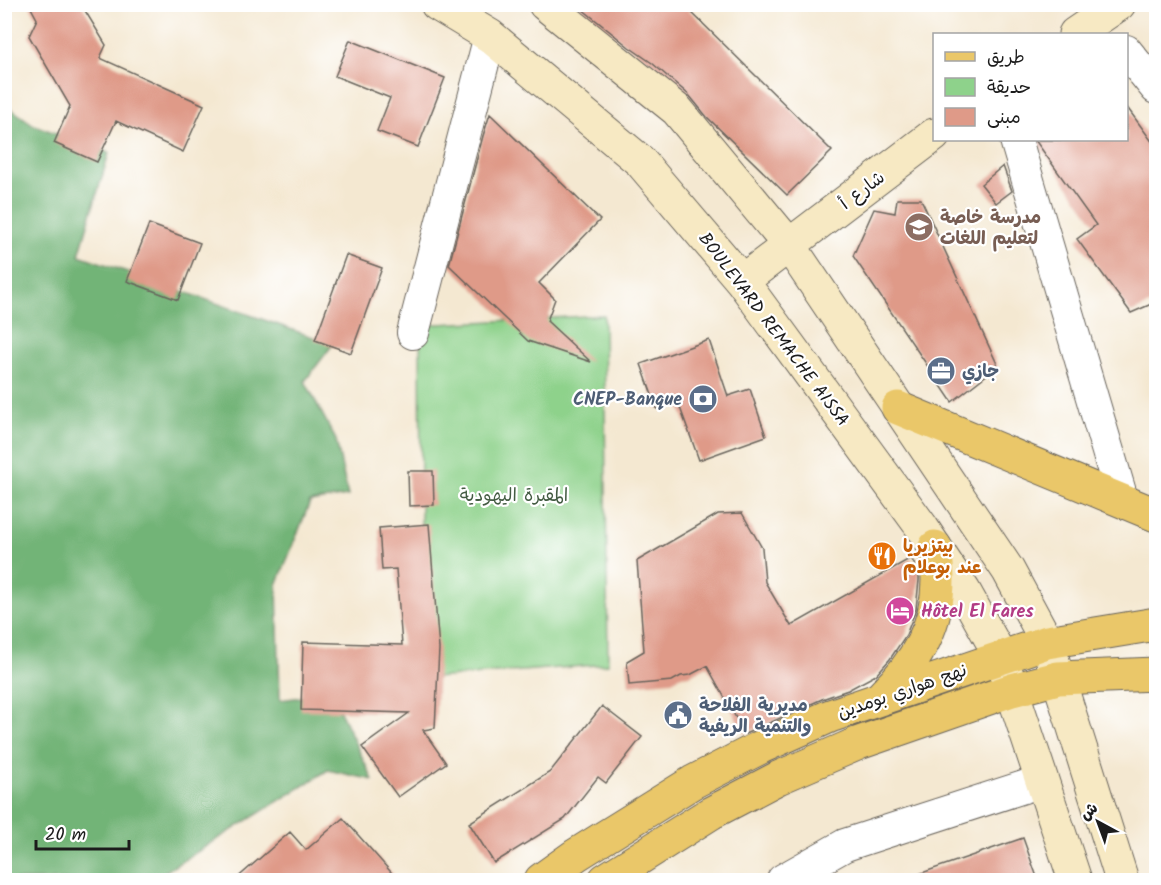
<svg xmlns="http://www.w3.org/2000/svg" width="1161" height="885" font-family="Kalam,'Playpen Sans Arabic',sans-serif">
	<rect width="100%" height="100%" fill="#fff"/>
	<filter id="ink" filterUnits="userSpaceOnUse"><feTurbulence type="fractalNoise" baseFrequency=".0167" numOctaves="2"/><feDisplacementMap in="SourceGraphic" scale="12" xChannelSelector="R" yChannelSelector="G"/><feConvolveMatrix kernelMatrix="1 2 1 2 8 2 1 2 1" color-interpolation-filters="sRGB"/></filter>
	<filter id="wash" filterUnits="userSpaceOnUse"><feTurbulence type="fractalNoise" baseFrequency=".008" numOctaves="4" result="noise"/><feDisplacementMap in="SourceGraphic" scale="24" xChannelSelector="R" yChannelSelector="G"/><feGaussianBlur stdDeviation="1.35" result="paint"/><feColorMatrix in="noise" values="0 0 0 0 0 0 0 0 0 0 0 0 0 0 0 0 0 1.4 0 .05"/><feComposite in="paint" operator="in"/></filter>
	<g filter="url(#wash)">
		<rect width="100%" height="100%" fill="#f4e8d1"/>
		<path fill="#8ed28b" stroke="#557754" stroke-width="1.5" d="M 604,315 L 608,664 L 422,679 L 420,325 Z"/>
		<path fill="#72b477" stroke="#47684a" stroke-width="1.5" d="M 4,104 L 34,125 L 109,153 L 79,255 L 333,344 L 305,381 L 336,440 L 348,496 L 310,502 L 277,585 L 280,700 L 331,693 L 373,780 L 328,770 L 152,880 L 5,880 Z"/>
		<g id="blocks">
			<path fill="#df9a88" d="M 29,4 L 81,4 L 106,45 L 100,58 L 204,105 L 183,152 L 116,121 L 97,162 L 54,143 L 70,106 L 29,36 L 37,19 Z
				M 576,4 L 683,4 L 832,151 L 787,195 L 707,117 L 689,95 L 652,63 L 629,47 Z
				M 350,40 L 445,78 L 418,147 L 377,131 L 390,98 L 335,76 Z
				M 1126,106 L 1156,147 L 1156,302 L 1131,313 L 1077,239 L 1096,225 L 1035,140 L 1126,140 Z
				M 490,114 L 600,220 L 539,283 L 555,299 L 547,321 L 591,362 L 528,341 L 449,265 L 483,136 Z
				M 1003,166 L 1012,191 L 996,203 L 981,184 Z
				M 897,199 L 921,199 L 998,366 L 952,402 L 853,256 L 874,209 L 895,213 Z
				M 149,224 L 200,243 L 178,300 L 127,281 Z
				M 346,255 L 382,268 L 351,353 L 315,340 Z
				M 709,340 L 728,396 L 750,389 L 766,436 L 699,460 L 678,402 L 657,409 L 641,364 Z
				M 408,471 L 433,471 L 434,505 L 409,506 Z
				M 742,513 L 762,548 L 765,582 L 791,626 L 911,558 L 919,573 L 919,580 L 916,609 L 906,635 L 890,659 L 876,675 L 848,690 L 822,699 L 745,734 L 707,666 L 690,675 L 681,676 L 672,681 L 629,685 L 627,661 L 644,651 L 637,561 L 718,514 Z
				M 429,524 L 439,649 L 435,728 L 423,730 L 446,763 L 398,797 L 362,747 L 409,713 L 301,710 L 303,642 L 402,645 L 396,569 L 382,570 L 379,528 Z
				M 602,706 L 642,737 L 606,783 L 598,777 L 565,819 L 494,863 L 469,823 L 550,772 Z
				M 343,818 L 398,880 L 235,880 L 290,832 L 306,850 Z
				M 1023,838 L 1038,880 L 913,880 L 913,876 Z"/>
		</g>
	</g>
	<g filter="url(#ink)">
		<use href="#blocks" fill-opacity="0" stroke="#68635b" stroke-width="1.5"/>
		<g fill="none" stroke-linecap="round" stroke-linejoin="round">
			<g stroke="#68635b" stroke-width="34">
				<path id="street" d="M 1126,51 L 1156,88
					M 1016,140 L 1122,499
					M 413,333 L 490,36
					M 783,880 L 845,845 L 1042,781"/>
			</g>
			<g stroke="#68635b" stroke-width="35">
				<path id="secondary" d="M 437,4 L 490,36 L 640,161 L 742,281 L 921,526 L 964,591 L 1001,657 L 1075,880
					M 545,4 L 677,110 L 789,245 L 1008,570 L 1047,642 L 1122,880
					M 1075,34 L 1119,4
					M 742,281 L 934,135"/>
			</g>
			<g stroke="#68635b" stroke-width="35">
				<path id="primary" d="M 898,408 L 1156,515
					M 882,696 C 915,664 938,627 938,580 C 938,569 936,558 935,547
					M 541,880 L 576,855 L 693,782 L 761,747 L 830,716 L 1047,642 L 1156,624
					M 605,880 L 711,813 L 778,778 L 859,743 L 1012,690 L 1058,678 L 1156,674"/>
			</g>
			<use href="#street" stroke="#fff" stroke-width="32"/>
			<use href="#secondary" stroke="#f7e9c3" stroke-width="33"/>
			<use href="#primary" stroke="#eac769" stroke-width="33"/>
		</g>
	</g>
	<defs>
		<g id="school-disc" transform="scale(1.5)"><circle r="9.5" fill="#8d6e63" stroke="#fff"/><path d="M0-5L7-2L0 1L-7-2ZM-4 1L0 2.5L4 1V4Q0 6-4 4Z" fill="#fff"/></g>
		<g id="office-disc" transform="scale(1.5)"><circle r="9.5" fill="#5c6f8a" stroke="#fff"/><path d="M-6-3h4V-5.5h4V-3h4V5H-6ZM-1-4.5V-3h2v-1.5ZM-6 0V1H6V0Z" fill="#fff"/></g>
		<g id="bank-disc" transform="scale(1.5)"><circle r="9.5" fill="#5c6f8a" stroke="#fff"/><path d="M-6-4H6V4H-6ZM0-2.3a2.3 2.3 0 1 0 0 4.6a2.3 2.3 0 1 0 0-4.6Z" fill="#fff"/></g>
		<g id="restaurant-disc" transform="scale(1.5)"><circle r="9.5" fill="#e8710a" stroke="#fff"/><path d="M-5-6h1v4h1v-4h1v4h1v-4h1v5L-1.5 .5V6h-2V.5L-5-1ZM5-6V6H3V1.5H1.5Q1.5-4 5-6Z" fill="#fff"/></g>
		<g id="hotel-disc" transform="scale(1.5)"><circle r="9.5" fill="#d1479c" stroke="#fff"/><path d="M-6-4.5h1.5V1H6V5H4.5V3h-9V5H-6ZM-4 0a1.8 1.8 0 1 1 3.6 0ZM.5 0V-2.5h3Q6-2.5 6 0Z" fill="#fff"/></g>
		<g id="civic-disc" transform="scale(1.5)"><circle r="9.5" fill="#5c6f8a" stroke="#fff"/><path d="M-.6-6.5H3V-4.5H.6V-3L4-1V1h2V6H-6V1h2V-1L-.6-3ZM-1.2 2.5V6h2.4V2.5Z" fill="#fff"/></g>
	</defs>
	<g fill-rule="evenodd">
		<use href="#school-disc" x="919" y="227"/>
		<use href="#office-disc" x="941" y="371"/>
		<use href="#bank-disc" x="703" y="399"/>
		<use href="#restaurant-disc" x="882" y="556"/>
		<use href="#hotel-disc" x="900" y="611"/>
		<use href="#civic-disc" x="678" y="715"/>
	</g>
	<g text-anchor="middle" stroke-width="4.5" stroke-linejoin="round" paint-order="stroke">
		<g font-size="18" fill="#1c1c1c" stroke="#fff">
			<text transform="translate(862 190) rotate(-37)" y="6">شارع أ</text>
			<text transform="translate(774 329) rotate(53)" y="6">BOULEVARD REMACHE AISSA</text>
			<text transform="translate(902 691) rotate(-19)" y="6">نهج هواري بومدين</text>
		</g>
		<g font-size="18" font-weight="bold" fill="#785e54" stroke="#fff" text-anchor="start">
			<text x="940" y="223">مدرسة خاصة<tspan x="940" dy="21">لتعليم اللغات</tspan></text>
		</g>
		<g font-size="18" font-weight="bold" fill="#4e5e75" stroke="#fff" text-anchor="start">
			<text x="962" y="377">جازي</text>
			<text x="682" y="405" text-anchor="end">CNEP-Banque</text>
			<text x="699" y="711">مديرية الفلاحة<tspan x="699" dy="21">والتنمية الريفية</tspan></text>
		</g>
		<g font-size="18" fill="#445c43" stroke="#fff">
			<text x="514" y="501">المقبرة اليهودية</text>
		</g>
		<g font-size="18" font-weight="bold" fill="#c56008" stroke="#fff" text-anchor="start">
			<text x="903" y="552">بيتزيريا<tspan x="903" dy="21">عند بوعلام</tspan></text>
		</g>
		<g font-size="18" font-weight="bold" fill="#b23c85" stroke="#fff" text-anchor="start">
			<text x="921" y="617">Hôtel El Fares</text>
		</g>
	</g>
	<rect width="1161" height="885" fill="none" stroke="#fff" stroke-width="24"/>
	<rect x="933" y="33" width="195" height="108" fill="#ffffff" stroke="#a4a4a4" stroke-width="1.5"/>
	<rect x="945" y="52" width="30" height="9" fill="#eac769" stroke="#a4a4a4" stroke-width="1.5"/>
	<text x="987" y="63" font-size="18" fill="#1c1c1c">طريق</text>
	<rect x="945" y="78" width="30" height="18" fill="#8ed28b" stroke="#a4a4a4" stroke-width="1.5"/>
	<text x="987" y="93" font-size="18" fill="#1c1c1c">حديقة</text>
	<rect x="945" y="108" width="30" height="18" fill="#df9a88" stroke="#a4a4a4" stroke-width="1.5"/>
	<text x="987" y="123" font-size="18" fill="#1c1c1c">مبنى</text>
	<g transform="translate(1098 822) rotate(319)" stroke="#ffffff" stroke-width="4.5" paint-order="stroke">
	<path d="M0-4.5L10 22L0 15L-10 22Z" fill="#1c1c1c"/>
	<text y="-9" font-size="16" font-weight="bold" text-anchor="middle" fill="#1c1c1c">ش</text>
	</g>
	<path d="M36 840v9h93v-9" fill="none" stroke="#1c1c1c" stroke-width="3"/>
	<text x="45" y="840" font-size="18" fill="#1c1c1c" stroke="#ffffff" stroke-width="4.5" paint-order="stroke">20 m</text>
</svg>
